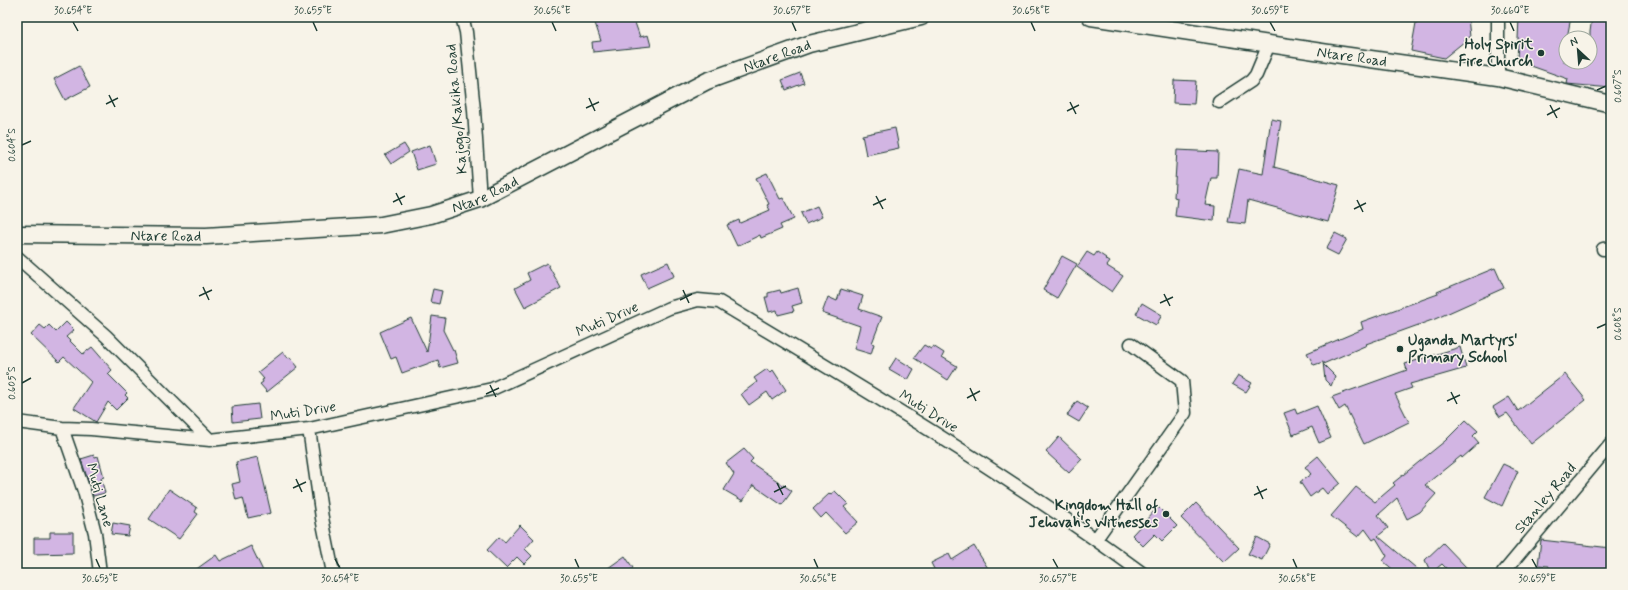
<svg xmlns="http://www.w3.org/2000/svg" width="1628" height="590" font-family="Mynerve,sans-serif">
	<rect width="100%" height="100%" fill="#f7f3e8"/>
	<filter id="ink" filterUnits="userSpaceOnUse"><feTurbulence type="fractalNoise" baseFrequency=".025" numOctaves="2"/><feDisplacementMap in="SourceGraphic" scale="8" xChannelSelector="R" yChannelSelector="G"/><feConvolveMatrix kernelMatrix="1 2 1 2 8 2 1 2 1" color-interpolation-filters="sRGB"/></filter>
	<g filter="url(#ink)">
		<path fill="#d2b5e3" stroke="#1f3d34" d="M 593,17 L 633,17 L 640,37 L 648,35 L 651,46 L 593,52 L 592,42 L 601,41 Z
			M 1417,17 L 1468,17 L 1470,37 L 1444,58 L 1411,51 Z
			M 1519,17 L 1571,17 L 1567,38 L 1566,38 L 1563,62 L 1590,62 L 1590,32 L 1592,17 L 1611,17 L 1611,88 L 1567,84 L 1568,79 L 1517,61 Z
			M 79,66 L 90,87 L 65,100 L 54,79 Z
			M 800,73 L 804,83 L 786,90 L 782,80 Z
			M 1174,80 L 1196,81 L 1194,104 L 1173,103 Z
			M 1271,119 L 1281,121 L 1274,167 L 1339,185 L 1328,222 L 1248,200 L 1245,224 L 1228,222 L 1239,169 L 1263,174 Z
			M 895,128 L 899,148 L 866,155 L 862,135 Z
			M 404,144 L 409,152 L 391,164 L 385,155 Z
			M 430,145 L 436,164 L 417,170 L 411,152 Z
			M 1177,150 L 1218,152 L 1217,178 L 1211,178 L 1205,205 L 1215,206 L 1214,221 L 1175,216 L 1177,198 L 1174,197 Z
			M 767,173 L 780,199 L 783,198 L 794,219 L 780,225 L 782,229 L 761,238 L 760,235 L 737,246 L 727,225 L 739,220 L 740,223 L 770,210 L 767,205 L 769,204 L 756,178 Z
			M 817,206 L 822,217 L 806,224 L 801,213 Z
			M 1335,233 L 1347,239 L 1338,255 L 1326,249 Z
			M 1087,252 L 1094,256 L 1097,252 L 1106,258 L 1105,259 L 1110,262 L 1107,266 L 1123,276 L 1112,292 L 1077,267 Z
			M 1062,256 L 1077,264 L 1057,298 L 1043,290 Z
			M 668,262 L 674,276 L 647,288 L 641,274 Z
			M 547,263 L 561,288 L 525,307 L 515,288 L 530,280 L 527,273 Z
			M 1495,268 L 1504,288 L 1435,319 L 1366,344 L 1367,345 L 1323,364 L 1335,376 L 1331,386 L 1325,380 L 1323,362 L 1314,365 L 1307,353 L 1363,329 L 1361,322 L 1438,294 L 1437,292 Z
			M 798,288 L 802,303 L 792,306 L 794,311 L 778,315 L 777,310 L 769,312 L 765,297 L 768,297 L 768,293 L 780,290 L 781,293 Z
			M 433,289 L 442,291 L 439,304 L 430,302 Z
			M 841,289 L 863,296 L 859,309 L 882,317 L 872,343 L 874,344 L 871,354 L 854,349 L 860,326 L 822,313 L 828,297 L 837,301 Z
			M 1142,303 L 1162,315 L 1156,325 L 1136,314 Z
			M 432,316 L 445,318 L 443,330 L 453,350 L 454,350 L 458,363 L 440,368 L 438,360 L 402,373 L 396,357 L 391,359 L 380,332 L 411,318 L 427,352 Z
			M 66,322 L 74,330 L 66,337 L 83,354 L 92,347 L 112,370 L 108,374 L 127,393 L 125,395 L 128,398 L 116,410 L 108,402 L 96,422 L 74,408 L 91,382 L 64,357 L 59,362 L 31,335 L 40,325 L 45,329 L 49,325 L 56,332 Z
			M 924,345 L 931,349 L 933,346 L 944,353 L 942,357 L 957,366 L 948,380 L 914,358 Z
			M 1460,347 L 1466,368 L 1410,384 L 1412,388 L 1395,394 L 1409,422 L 1364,444 L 1345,406 L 1339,410 L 1332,397 L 1407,370 L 1405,364 Z
			M 283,352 L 288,358 L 290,357 L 298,367 L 267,392 L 260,384 L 263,382 L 262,380 L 264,379 L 258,372 Z
			M 896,358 L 914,369 L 908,380 L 889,369 Z
			M 767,369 L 770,373 L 773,370 L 786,390 L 772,400 L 767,392 L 749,405 L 741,394 L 757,382 L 754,378 Z
			M 1565,374 L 1586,400 L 1531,444 L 1507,413 L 1500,417 L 1493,407 L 1509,397 L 1518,411 Z
			M 1238,375 L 1252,383 L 1246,392 L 1232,384 Z
			M 1077,401 L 1088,408 L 1079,422 L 1067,415 Z
			M 258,404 L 260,419 L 233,422 L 232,407 Z
			M 1317,406 L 1331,438 L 1319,443 L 1312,427 L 1293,435 L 1284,413 L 1295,409 L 1297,414 Z
			M 1466,420 L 1478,431 L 1473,436 L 1479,443 L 1462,458 L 1461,456 L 1425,485 L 1436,494 L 1420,512 L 1407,519 L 1397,498 L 1378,515 L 1388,528 L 1378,536 L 1422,573 L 1397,573 L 1383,561 L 1387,556 L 1376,538 L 1373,540 L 1365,529 L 1358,537 L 1331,516 L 1356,487 L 1375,502 L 1395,485 L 1393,483 L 1445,441 Z
			M 1059,437 L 1082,459 L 1069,473 L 1046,452 Z
			M 744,449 L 753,459 L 750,462 L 792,491 L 782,505 L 753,485 L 743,501 L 724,490 L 734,474 L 726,463 Z
			M 94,455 L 95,457 L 98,456 L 104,477 L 101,478 L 105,493 L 93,496 L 81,459 Z
			M 1318,456 L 1340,483 L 1327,494 L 1322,488 L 1310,497 L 1300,482 L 1311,474 L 1305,467 Z
			M 258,457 L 271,513 L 248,518 L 243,498 L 236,500 L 232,484 L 240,482 L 236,462 Z
			M 1503,464 L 1518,471 L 1502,506 L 1485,497 Z
			M 169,489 L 197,508 L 195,512 L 198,514 L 179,539 L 149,519 Z
			M 835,491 L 848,504 L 844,507 L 858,522 L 845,533 L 826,513 L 821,518 L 813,509 L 830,493 L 831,494 Z
			M 1196,503 L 1239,548 L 1224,562 L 1181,518 Z
			M 1158,507 L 1177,526 L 1162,541 L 1155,534 L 1143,546 L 1132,535 Z
			M 113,523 L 130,526 L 128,536 L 111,534 Z
			M 520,525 L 534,539 L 525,549 L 532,556 L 524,564 L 517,557 L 506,568 L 487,550 L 499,537 L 505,542 Z
			M 50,532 L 73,532 L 73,553 L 34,554 L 34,538 L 50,538 Z
			M 1257,537 L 1270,544 L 1262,560 L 1248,554 Z
			M 1541,540 L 1611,548 L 1609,573 L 1581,570 L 1580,573 L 1548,573 L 1549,566 L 1538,565 Z
			M 1443,543 L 1467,568 L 1462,573 L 1451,573 L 1442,564 L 1431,573 L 1425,560 Z
			M 251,546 L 264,573 L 191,573 L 216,555 L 220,561 Z
			M 974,546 L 991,573 L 936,573 L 931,563 L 949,554 L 952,560 Z
			M 625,556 L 633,568 L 627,573 L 601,573 Z"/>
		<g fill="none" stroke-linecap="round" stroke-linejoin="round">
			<g stroke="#1f3d34" stroke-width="15">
				<path id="minor" d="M 462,17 L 466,32 L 474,110 L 480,199
					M 1498,77 L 1498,17
					M 1219,102 L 1251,81 L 1256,75 L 1269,44
					M 1603,249 L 1611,248
					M 17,257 L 106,336 L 210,440
					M 17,422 L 62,428 L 91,429 L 210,440 L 309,429 L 492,389 L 669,308 L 698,300 L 719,302 C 863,388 1007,474 1142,573
					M 62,428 L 84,491 L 95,533 L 100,573
					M 309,429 L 322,518 L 333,573
					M 1096,539 L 1185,413 L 1182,381 L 1131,344
					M 1503,573 L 1611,444"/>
			</g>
			<g stroke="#1f3d34" stroke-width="19">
				<g id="major">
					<path id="s1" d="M 1091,17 L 1335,54 L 1498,77 L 1611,104"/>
					<path id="s2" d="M 17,234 L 206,236 L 381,225 L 431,215 L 480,199 L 707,81 L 809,44 L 921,17"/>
				</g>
			</g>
			<use href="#minor" stroke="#f7f3e8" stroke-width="12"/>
			<use href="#major" stroke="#f7f3e8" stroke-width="16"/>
		</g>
	</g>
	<path fill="none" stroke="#1f3d34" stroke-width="1.5" d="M 73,22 L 78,31M 313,22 L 317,31M 552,22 L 556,31M 792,22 L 796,31M 1031,22 L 1035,31M 1270,22 L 1275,31M 1510,22 L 1514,31M 1597,90 L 1606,86M 109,95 L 115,107M 589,98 L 595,111M 1070,102 L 1076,114M 106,104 L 118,98M 1550,105 L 1557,118M 586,108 L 599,102M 1067,111 L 1079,105M 1547,115 L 1560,108M 22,145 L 31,141M 396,193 L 402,205M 876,196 L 883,209M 1357,200 L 1363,212M 393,202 L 405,196M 873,205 L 886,199M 1354,209 L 1366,203M 203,287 L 209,300M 683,290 L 689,303M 1164,294 L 1170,306M 199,296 L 212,290M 680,300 L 692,294M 1160,303 L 1173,297M 1597,328 L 1606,324M 22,383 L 31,378M 490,385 L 496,397M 970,388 L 976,401M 1451,392 L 1457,404M 486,394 L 499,388M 967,398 L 980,391M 1447,401 L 1460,395M 296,479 L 302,492M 777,483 L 783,495M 1257,486 L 1263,499M 293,488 L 306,482M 774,492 L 786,486M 1254,495 L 1267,489M 96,559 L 100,568M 335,559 L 340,568M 575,559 L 579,568M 814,559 L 818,568M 1053,559 L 1058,568M 1293,559 L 1297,568M 1532,559 L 1537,568"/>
	<g fill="#1f3d34" stroke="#f7f3e8" stroke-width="1.5">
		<circle cx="1541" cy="53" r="4"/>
		<circle cx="1400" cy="349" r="4"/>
		<circle cx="1166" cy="514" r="4"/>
	</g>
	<g text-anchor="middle" stroke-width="3" stroke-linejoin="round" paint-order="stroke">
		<g font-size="15" font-weight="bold" fill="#1f3d34" stroke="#f7f3e8" text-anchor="end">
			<text x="1533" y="49">Holy Spirit<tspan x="1533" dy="17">Fire Church</tspan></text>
			<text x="1408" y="345" text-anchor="start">Uganda Martyrs'<tspan x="1408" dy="17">Primary School</tspan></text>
			<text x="1158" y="510">Kingdom Hall of<tspan x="1158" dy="17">Jehovah's Witnesses</tspan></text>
		</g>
		<g font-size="15" fill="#1f3d34" stroke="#f7f3e8">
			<text dy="5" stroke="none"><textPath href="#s2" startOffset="797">Ntare Road</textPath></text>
			<text dy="5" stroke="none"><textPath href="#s1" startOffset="264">Ntare Road</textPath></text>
			<text transform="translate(456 109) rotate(-95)" y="5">Kajogo/Kakika Road</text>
			<text dy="5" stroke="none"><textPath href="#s2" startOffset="473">Ntare Road</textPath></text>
			<text dy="5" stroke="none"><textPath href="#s2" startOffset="149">Ntare Road</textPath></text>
			<text transform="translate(607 319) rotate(-24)" y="5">Muti Drive</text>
			<text transform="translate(303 411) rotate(-9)" y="5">Muti Drive</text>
			<text transform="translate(929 411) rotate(32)" y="5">Muti Drive</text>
			<text transform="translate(100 495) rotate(74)" y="5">Muti Lane</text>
			<text transform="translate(1545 498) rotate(-50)" y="5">Stanley Road</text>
		</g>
	</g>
	<rect width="1628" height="590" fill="none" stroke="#f7f3e8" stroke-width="44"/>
	<g transform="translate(1578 50) rotate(334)"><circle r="19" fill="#f7f3e8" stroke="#a1aaa0"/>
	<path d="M0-3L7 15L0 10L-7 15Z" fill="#1f3d34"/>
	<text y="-6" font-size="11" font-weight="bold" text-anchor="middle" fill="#1f3d34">N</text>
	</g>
	<rect x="22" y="22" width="1584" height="546" fill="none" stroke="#1f3d34" stroke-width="1.5"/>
	<g font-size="10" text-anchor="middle" fill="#1f3d34">
		<text x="73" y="14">30.654°E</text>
		<text x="313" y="14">30.655°E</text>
		<text x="552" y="14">30.656°E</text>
		<text x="792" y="14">30.657°E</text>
		<text x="1031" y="14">30.658°E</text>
		<text x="1270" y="14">30.659°E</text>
		<text x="1510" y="14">30.660°E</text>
		<text transform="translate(1617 86) rotate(-90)" y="4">0.607°S</text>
		<text transform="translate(11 145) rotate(-90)" y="4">0.604°S</text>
		<text transform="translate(1617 324) rotate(-90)" y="4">0.608°S</text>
		<text transform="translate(11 383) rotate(-90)" y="4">0.605°S</text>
		<text x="100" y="582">30.653°E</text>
		<text x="340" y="582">30.654°E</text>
		<text x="579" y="582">30.655°E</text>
		<text x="818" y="582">30.656°E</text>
		<text x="1058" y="582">30.657°E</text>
		<text x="1297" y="582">30.658°E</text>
		<text x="1537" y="582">30.659°E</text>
	</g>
</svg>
